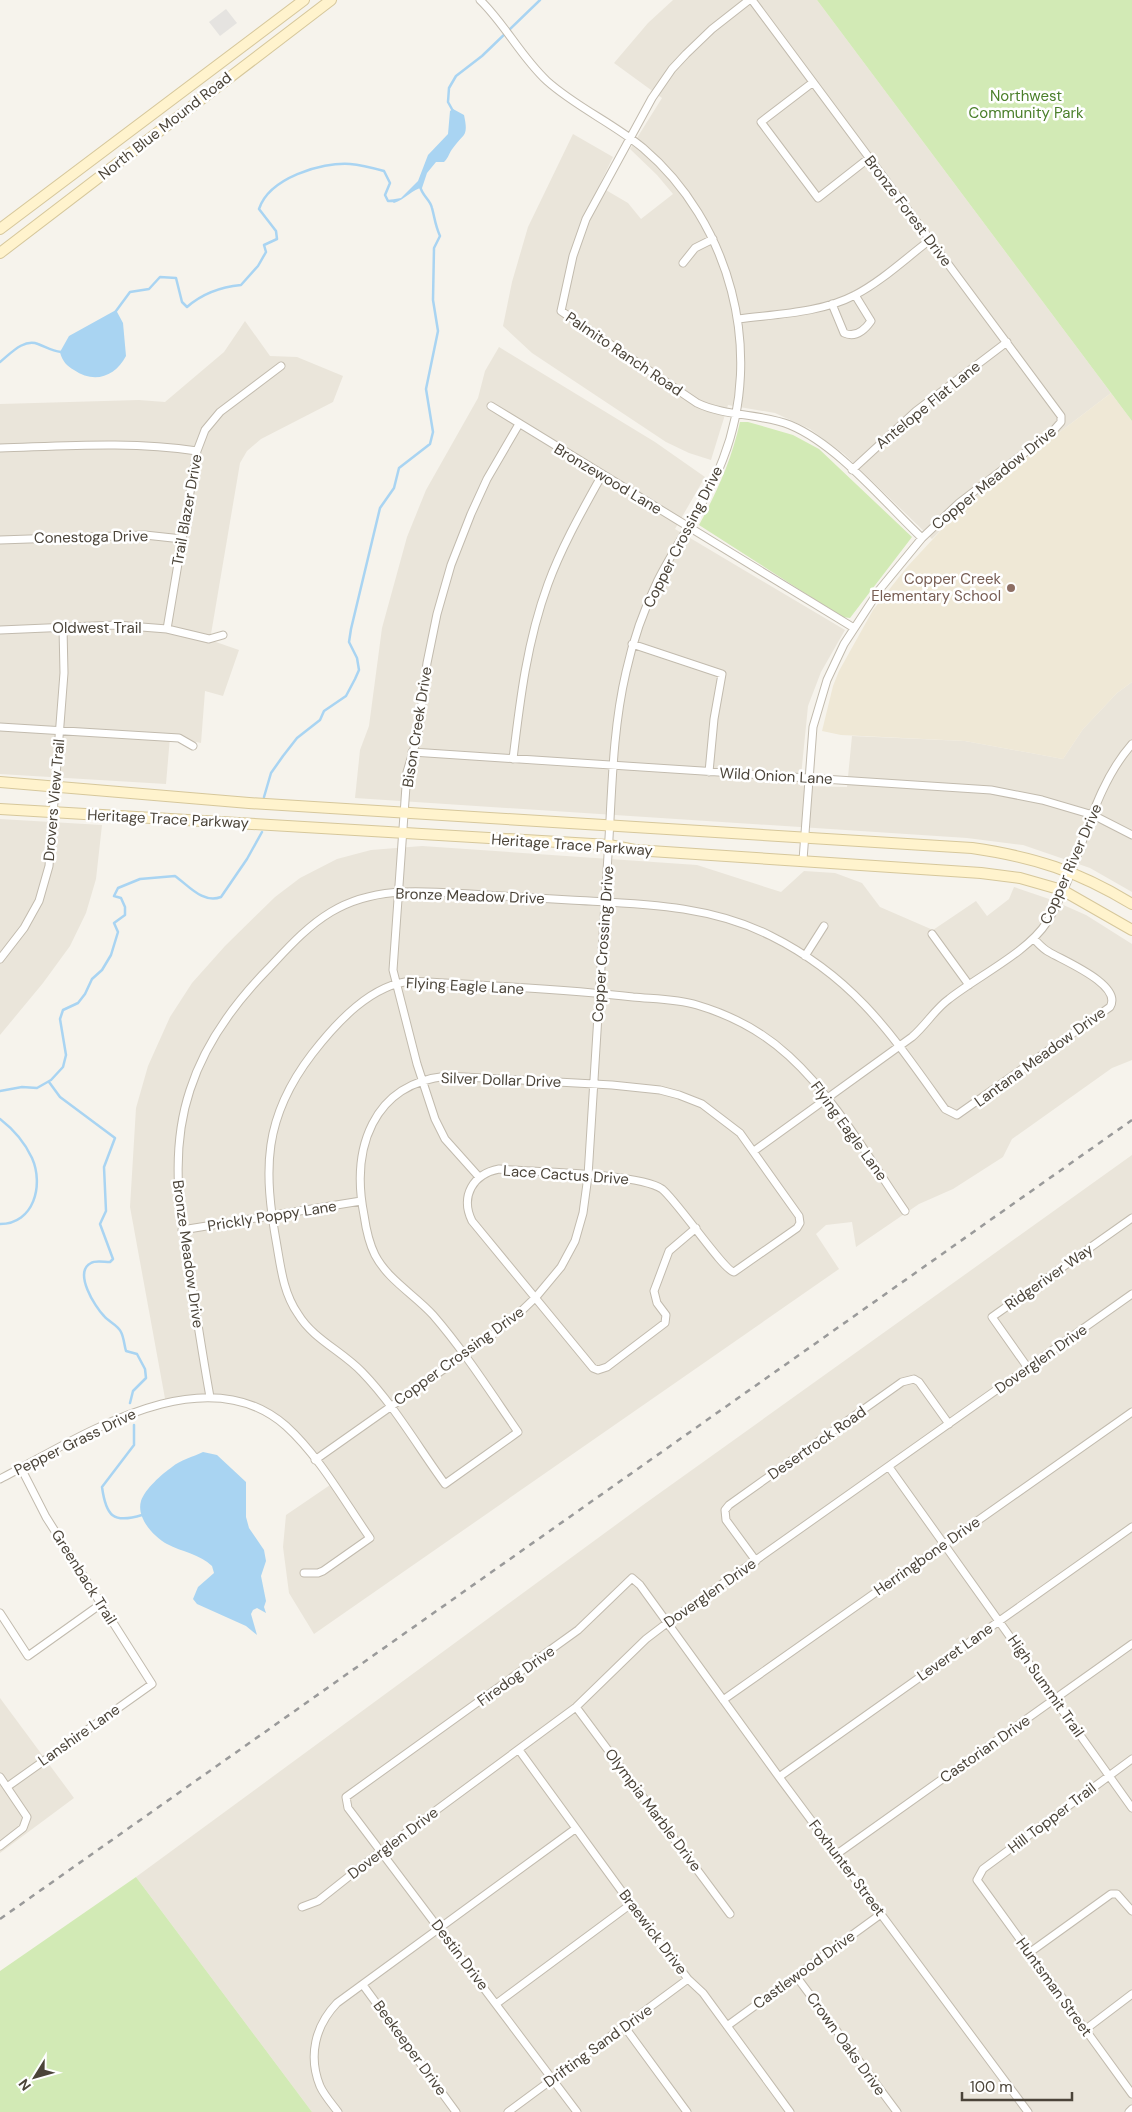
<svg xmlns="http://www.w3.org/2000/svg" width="1132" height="2112" font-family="'DM Sans',sans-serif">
	<rect width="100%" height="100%" fill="#f6f3ec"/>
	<path fill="#eae5da" d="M 673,0 L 817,0 L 1111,393 L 1001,477 L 945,526 L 932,539 L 844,454 L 810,429 L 775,413 L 728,405 L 711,460 L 689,453 L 666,442 L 532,353 L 503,326 L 512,282 L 528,227 L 573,134 L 613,157 L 599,186 L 628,203 L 641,219 L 673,194 L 657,175 L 630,149 L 662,98 L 614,63 L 648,23 Z
		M 245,321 L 270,356 L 297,357 L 343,376 L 333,402 L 261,439 L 247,451 L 240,463 L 210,640 L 239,650 L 223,696 L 205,691 L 201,743 L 170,737 L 166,784 L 0,774 L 0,404 L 139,400 L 165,402 L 224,352 Z
		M 499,347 L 655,442 L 705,477 L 675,529 L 845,630 L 821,672 L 808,706 L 800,786 L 847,787 L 852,736 L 965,741 L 1063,759 L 1083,729 L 1117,693 L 1132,682 L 1132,892 L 1090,868 L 1023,845 L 967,838 L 355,798 L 360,750 L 369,726 L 382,628 L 407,537 L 426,490 L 478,398 L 485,371 Z
		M 0,819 L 102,825 L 96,879 L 86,913 L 70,946 L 43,983 L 0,1035 Z
		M 422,846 L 697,865 L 781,892 L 804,871 L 835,873 L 862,883 L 880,907 L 933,930 L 976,901 L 987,916 L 1009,899 L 1014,887 L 1052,900 L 1086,915 L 1132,944 L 1132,1060 L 1112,1068 L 1012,1139 L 1003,1157 L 953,1189 L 919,1204 L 856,1247 L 852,1222 L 826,1225 L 816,1234 L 839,1269 L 314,1634 L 289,1593 L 283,1547 L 286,1515 L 330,1485 L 308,1448 L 289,1430 L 235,1399 L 166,1404 L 130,1207 L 136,1108 L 148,1066 L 170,1017 L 192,983 L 225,946 L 275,897 L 300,878 L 337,859 L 371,850 Z
		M 1132,1155 L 1132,2112 L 312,2112 L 136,1877 L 643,1505 Z
		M 0,1698 L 74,1798 L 0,1853 Z"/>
	<path fill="#efe8d6" d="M 1111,393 L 1132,421 L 1132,682 L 1117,693 L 1083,729 L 1063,759 L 965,741 L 841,735 L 822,731 L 833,686 L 839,671 L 873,610 L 907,567 L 945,526 L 1001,477 Z"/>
	<path fill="#d2eab5" d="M 817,0 L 1132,0 L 1132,421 Z
		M 740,422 L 748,422 L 793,435 L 819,449 L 912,537 L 850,618 L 842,617 L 699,525 C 718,490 731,461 740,422 Z
		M 136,1877 L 312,2112 L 0,2112 L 0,1971 Z"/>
	<path fill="#e5e3e0" d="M 226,9 L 237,23 L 220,36 L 209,22 Z"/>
	<path fill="#a9d4f2" d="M 453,109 L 464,115 C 469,138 463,133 453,148 C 449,153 449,157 444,162 L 436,162 L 427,173 L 422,188 C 414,188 404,200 394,203 L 389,200 L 401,198 L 418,181 L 428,155 L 448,134 L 450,111 Z
		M 116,310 L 123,323 L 126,356 C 115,377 94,384 74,370 C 67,366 62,361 60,352 L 69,336 Z
		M 203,1452 L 217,1455 L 246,1482 L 246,1517 L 249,1528 L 264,1550 L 266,1561 L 261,1576 L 266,1601 L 264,1607 L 266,1613 L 257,1608 L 253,1610 L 251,1614 L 257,1635 L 246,1626 L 197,1604 L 193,1599 L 198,1587 L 214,1573 L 212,1566 C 200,1554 182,1552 167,1544 C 154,1537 136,1518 141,1501 C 145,1489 162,1474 172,1467 C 180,1460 193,1457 203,1452 Z"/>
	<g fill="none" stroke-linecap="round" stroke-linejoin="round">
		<path stroke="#a9d4f2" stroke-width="2.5" d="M 453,111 L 448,102 L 449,88 L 456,76 L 482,56 L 540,0
			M 116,311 L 130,292 L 149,289 L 160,277 L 176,278 L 182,302 L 187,307 C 203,293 220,287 241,285 L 258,266 L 266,252 L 264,245 L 277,239 L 276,231 L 259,209 C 269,178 321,162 350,164 C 362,165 373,168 384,171 L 390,183 L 385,195 L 388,201 L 392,201
			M 0,362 C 10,354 24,338 38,344 C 46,347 52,351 61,352
			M 264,797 L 271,773 L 283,756 L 297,738 L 320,720 L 324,711 L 346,696 L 355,679 L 359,670 L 357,658 L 349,642 L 351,629 L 380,508 L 394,488 L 399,468 L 430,444 L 433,432 L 426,389 L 438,331 L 433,300 L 434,248 L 440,236 C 435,225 435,219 432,208 C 430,199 422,196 420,186
			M 49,1082 L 60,1097 L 115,1138 L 104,1167 L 106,1211 L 100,1224 L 113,1259 L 110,1262 C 104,1262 95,1260 91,1263 C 73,1272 95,1307 104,1316 C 109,1322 118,1325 121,1332 C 124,1338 124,1344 126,1351 L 137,1354 L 145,1369 L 146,1378 L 133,1391 L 130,1403
			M 0,1091 L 22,1087 L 37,1088 L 51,1080 L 63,1067 L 66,1055 L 60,1019 L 63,1010 L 78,1003 L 85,994 L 92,979 L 102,970 L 111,955 L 118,932 L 114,923 L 125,915 L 125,907 L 121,898 L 114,896 L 118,888 L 140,879 L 175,876 C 189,886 203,904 221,897 L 247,859 L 262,832
			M 0,1119 C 13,1129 25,1143 32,1158 C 44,1185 34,1224 0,1224
			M 134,1425 L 134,1445 L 102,1487 C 106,1516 113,1524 142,1515"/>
		<g stroke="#c2bbae" stroke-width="9">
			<path id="street" d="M 749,0 L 712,29 L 686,54 L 672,69 L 652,98 L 586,219 L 573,256 L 561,311 L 697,403 C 726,417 760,413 790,425 C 838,445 884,502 922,538
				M 752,0 L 1061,416 L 1061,422 L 1053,431 L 959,503 L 922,538 L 880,589 L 844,644 L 827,680 L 813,727 L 803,860
				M 812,83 L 761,122 L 818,198 L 869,158
				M 683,263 L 695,248 L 713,239
				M 832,304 L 844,333 C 855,338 864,331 871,321 L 855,295
				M 738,319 C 776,314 821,313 855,295 C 882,281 906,258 930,240
				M 491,406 L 854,628
				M 0,448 C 66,446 131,441 197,451
				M 852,470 L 916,411 L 1007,342
				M 0,540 L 145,535 L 182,539
				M 167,629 L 197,451 L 205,430 L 220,412 L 281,366
				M 0,630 L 116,625 L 167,629 L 209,639 L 223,635
				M 632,644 L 722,674 L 714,719 L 709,772
				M 0,727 L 179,738 L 193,746
				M 412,752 L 991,790 L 1042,800 L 1093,815 L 1132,835
				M 513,759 C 520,700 527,641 548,584 C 562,546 582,511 602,475
				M 932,934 L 969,985
				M 805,956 L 824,926
				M 0,959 L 24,928 L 39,901 L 49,866 L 64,673 L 63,628
				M 754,1151 L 912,1037 C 926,1025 935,1009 949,999 C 978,976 1028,952 1047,922 C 1082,866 1088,794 1132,744
				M 479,1177 L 445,1139 L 435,1119 L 417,1064 L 393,970 L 407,772 L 418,735 L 427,663 L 437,614 L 451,565 L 471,514 L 487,479 L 519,424
				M 696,1228 L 669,1251 L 654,1291 L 657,1303 L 666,1315 L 665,1323 L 607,1367 L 598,1370 L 593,1368 L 472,1221 C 460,1196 473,1174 499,1169 C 533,1172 639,1173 662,1189 C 678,1202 724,1271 734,1272 L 797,1228 L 800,1223 L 799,1216 L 740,1133 L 702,1104 L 679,1095 L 660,1090 L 612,1085 L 447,1076 C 372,1084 351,1149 364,1215 C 366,1229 369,1243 375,1255 C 388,1280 415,1295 433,1315 C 465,1352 491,1393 518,1432 L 445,1484 C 418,1447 394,1405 362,1372 C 342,1351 313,1339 298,1314 C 284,1294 281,1270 277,1246 C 263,1169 263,1118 312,1054 C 336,1023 372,983 413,981 C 487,986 560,988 633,997 C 654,999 677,999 697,1005 C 731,1015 763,1032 789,1056 C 836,1099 869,1159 905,1211
				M 182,1230 L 361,1201
				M 1028,1368 L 992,1317 L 1132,1218
				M 210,1397 C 203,1358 197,1319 191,1280 C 180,1216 169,1153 190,1090 C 205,1043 233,1005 267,970 C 287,949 306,927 331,912 C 374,886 422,891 470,894 C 503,896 537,898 570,900 C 638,904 708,904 771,936 C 855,978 892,1035 945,1109 L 957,1115 L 1110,1007 C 1123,985 1064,961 1049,952 C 1043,949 1039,944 1034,939
				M 315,1460 L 488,1338 L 512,1320 L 536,1297 L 561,1267 L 575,1241 L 583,1213 L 588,1176 C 595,1069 601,962 608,855 C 612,794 612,732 626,672 C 633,640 644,609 658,580 C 679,539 707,501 723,459 C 765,351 730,222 643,148 C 613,123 576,107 547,81 C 521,57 505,24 480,0
				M 889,1467 L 1132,1808
				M 0,1479 C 78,1439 203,1353 286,1426 C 320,1457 344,1501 370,1538 L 323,1571 L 318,1573 L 304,1573
				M 756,1561 L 726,1520 L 725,1510 L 729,1505 L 902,1382 L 914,1379 L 919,1382 L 949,1424
				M 0,1613 L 28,1656 L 101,1604
				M 723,1700 L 1132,1412
				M 576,1707 L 730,1914
				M 519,1750 L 631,1904 L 688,1979 L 703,1993 L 790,2112
				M 1132,1759 L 983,1869 L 977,1880 L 1132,2094
				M 0,1777 L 27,1817 L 23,1828 L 0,1846
				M 779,1777 L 1132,1527
				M 7,1787 L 152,1684 L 46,1517 L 21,1468
				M 837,1854 L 1132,1644
				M 302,1907 L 318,1901 L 381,1851 L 576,1707 L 646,1639 L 667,1623 L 1132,1294
				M 1029,1953 L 1111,1894 L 1117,1894 L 1132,1911
				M 796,1976 L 897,2112
				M 363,1985 L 456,2112
				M 496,2004 L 631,1904
				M 624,2026 L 687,2112
				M 727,2026 L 881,1914
				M 1086,2029 L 1132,1994
				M 338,2112 C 332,2104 324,2095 320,2086 C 308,2056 315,2026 337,2003 L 575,1829
				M 508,2112 L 688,1979
				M 577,2112 L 348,1808 L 346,1797 L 578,1630 L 632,1578 L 640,1585 L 779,1777 L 1028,2112
				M 1129,2112 L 1132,2109"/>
		</g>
		<g stroke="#d6c79b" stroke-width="12">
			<path id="secondary" d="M 0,229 L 304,0
				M 0,253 L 331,0
				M 0,782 L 249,803 L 972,848 C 1034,857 1078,871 1132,904
				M 0,809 L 609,845 L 635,850 L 981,873 L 1020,878 L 1062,890 L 1132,930"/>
		</g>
		<use href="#street" stroke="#fff" stroke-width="7"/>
		<use href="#secondary" stroke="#fff3cd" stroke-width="10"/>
		<path stroke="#9a9a9a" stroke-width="2.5" stroke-dasharray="6 6" stroke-linecap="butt" d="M 0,1919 L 1132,1120"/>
	</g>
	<circle fill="#8d6e63" stroke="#fff" stroke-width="2" cx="1011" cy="588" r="5"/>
	<g text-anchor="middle" stroke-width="5" stroke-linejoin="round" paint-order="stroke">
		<g font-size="15" fill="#4a7f2a" stroke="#fff">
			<text x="1026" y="101">Northwest<tspan x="1026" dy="17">Community Park</tspan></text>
		</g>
		<g font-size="15" fill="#4b4439" stroke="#fff">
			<text transform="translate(165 126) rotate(-38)" y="5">North Blue Mound Road</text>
			<text transform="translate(908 211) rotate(53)" y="5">Bronze Forest Drive</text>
			<text transform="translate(624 354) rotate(34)" y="5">Palmito Ranch Road</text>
			<text transform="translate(928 405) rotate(-39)" y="5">Antelope Flat Lane</text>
			<text transform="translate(994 478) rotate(-39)" y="5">Copper Meadow Drive</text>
			<text transform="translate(608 479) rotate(31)" y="5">Bronzewood Lane</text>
			<text transform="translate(187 510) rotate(-80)" y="5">Trail Blazer Drive</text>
			<text transform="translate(91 537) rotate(-1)" y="5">Conestoga Drive</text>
			<text transform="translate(683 537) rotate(-63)" y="5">Copper Crossing Drive</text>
			<text x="97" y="633">Oldwest Trail</text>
			<text transform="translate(417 727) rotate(-81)" y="5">Bison Creek Drive</text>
			<text transform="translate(776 776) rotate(3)" y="5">Wild Onion Lane</text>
			<text transform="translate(54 800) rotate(-85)" y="5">Drovers View Trail</text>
			<text transform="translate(168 819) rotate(3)" y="5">Heritage Trace Parkway</text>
			<text transform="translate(572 845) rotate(4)" y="5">Heritage Trace Parkway</text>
			<text transform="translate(1071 864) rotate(-66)" y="5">Copper River Drive</text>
			<text transform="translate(470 896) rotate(2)" y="5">Bronze Meadow Drive</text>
			<text transform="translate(603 944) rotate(-86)" y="5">Copper Crossing Drive</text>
			<text transform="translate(465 986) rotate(3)" y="5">Flying Eagle Lane</text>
			<text transform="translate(1040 1057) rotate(-36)" y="5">Lantana Meadow Drive</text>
			<text transform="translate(501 1080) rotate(2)" y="5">Silver Dollar Drive</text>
			<text transform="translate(849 1131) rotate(54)" y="5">Flying Eagle Lane</text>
			<text transform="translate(566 1175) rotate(4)" y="5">Lace Cactus Drive</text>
			<text transform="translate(272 1216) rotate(-9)" y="5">Prickly Poppy Lane</text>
			<text transform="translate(188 1254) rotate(82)" y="5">Bronze Meadow Drive</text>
			<text transform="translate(1049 1277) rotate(-35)" y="5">Ridgeriver Way</text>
			<text transform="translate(459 1356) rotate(-36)" y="5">Copper Crossing Drive</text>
			<text transform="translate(1041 1359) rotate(-35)" y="5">Doverglen Drive</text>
			<text transform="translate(75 1442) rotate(-26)" y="5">Pepper Grass Drive</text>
			<text transform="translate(817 1443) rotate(-35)" y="5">Desertrock Road</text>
			<text transform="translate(927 1556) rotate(-35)" y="5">Herringbone Drive</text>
			<text transform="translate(84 1577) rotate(58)" y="5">Greenback Trail</text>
			<text transform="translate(710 1593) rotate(-35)" y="5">Doverglen Drive</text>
			<text transform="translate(955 1652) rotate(-35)" y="5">Leveret Lane</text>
			<text transform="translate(516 1676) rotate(-36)" y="5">Firedog Drive</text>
			<text transform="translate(1046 1686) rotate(55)" y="5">High Summit Trail</text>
			<text transform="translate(79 1735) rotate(-35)" y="5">Lanshire Lane</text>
			<text transform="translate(985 1749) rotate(-35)" y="5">Castorian Drive</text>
			<text transform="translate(653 1810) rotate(53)" y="5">Olympia Marble Drive</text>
			<text transform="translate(1052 1818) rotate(-37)" y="5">Hill Topper Trail</text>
			<text transform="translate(393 1843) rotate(-37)" y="5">Doverglen Drive</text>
			<text transform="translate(847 1868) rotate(53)" y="5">Foxhunter Street</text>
			<text transform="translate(653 1932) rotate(53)" y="5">Braewick Drive</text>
			<text transform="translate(460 1955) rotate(53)" y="5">Destin Drive</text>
			<text transform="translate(804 1970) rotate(-36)" y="5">Castlewood Drive</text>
			<text transform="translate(1054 1987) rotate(54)" y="5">Huntsman Street</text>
			<text transform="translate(846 2044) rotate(54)" y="5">Crown Oaks Drive</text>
			<text transform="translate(598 2046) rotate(-36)" y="5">Drifting Sand Drive</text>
			<text transform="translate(410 2048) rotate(54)" y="5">Beekeeper Drive</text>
		</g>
		<g font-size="15" fill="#785e54" stroke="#fff" text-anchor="end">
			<text x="1001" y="584">Copper Creek<tspan x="1001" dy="17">Elementary School</tspan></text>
		</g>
	</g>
	<g transform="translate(35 2077) rotate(233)" stroke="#ffffff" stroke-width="4" paint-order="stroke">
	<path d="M0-4L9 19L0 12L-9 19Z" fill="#4b4439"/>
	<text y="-8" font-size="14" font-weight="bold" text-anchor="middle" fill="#4b4439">N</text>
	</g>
	<path d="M962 2092v8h110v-8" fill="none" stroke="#4b4439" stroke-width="2.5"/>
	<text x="970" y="2092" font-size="15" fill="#4b4439" stroke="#ffffff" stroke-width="4" paint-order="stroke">100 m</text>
</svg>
